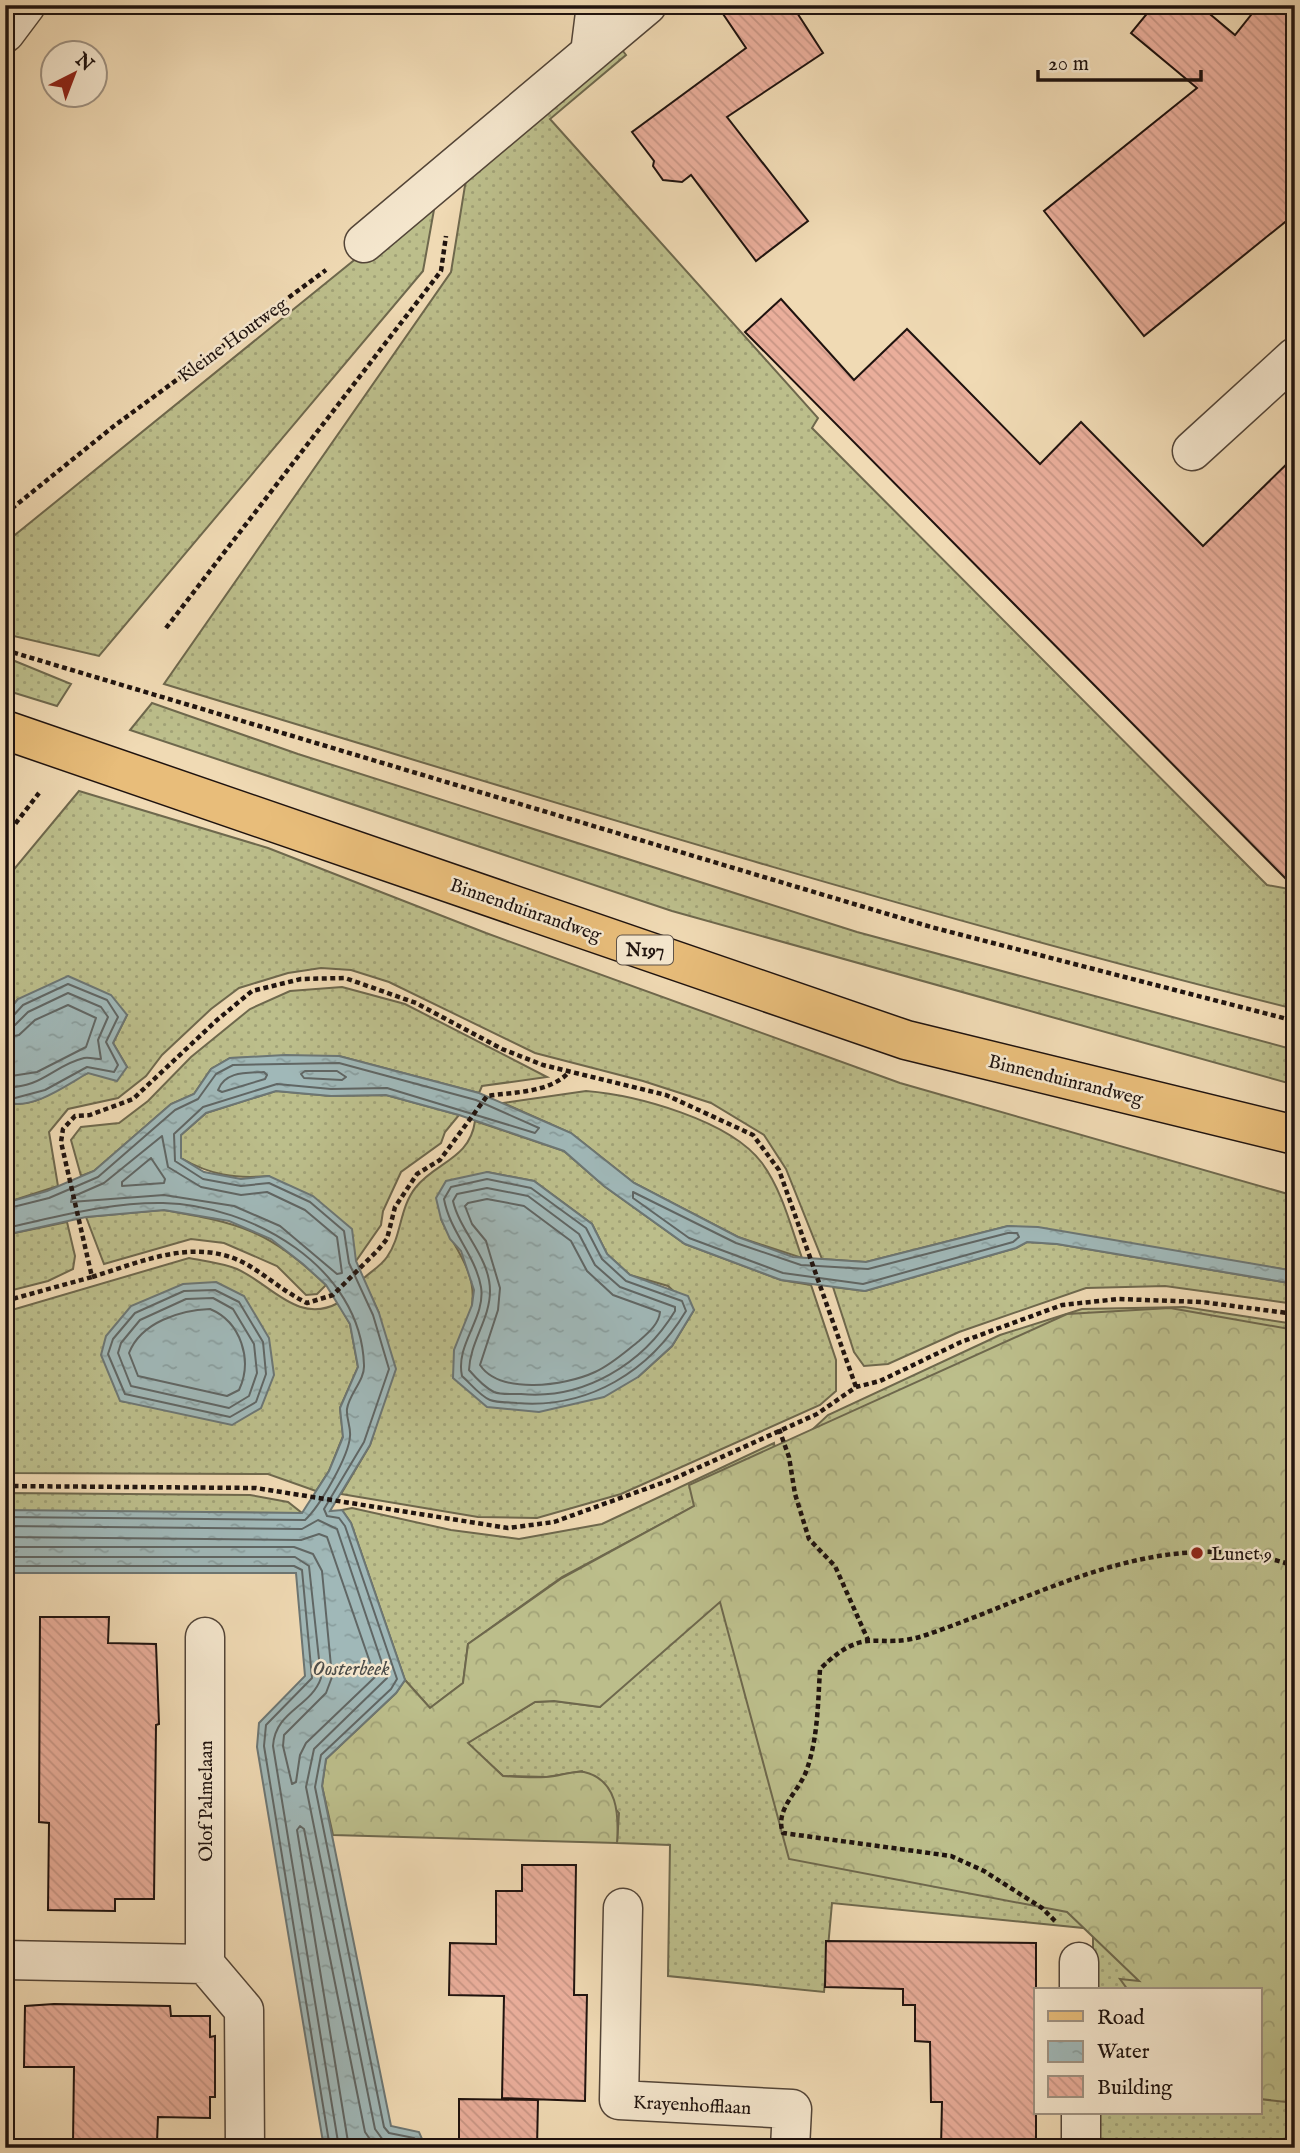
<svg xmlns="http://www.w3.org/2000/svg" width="1300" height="2153" font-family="'IM FELL English',serif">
	<defs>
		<pattern id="grass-dots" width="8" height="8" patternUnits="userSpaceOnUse" patternTransform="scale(1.75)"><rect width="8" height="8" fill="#bcbe8b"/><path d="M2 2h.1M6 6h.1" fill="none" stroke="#a1a277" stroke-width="1.8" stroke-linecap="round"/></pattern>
		<pattern id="forest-crowns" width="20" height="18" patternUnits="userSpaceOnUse" patternTransform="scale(1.75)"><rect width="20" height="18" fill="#bcbe8b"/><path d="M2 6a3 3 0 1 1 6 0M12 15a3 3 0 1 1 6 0" fill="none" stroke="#a1a277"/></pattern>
		<pattern id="water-ripples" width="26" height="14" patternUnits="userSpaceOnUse" patternTransform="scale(1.75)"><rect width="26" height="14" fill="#a0b8b8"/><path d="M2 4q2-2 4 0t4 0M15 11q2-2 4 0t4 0" fill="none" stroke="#899d9d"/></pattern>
		<pattern id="building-back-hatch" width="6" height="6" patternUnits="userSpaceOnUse" patternTransform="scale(1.75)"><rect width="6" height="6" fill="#eaae9b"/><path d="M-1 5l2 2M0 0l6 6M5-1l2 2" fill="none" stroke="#c89584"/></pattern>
	</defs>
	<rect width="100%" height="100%" fill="#f0dab4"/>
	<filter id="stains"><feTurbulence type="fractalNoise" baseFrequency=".00286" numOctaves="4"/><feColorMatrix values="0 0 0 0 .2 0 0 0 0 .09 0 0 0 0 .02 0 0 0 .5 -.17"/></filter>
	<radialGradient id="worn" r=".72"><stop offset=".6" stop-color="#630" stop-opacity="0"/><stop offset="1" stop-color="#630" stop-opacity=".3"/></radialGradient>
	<path fill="url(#grass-dots)" stroke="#6e684d" stroke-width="2" fill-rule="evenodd" d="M 617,43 L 626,55 L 550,119 L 818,418 L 812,428 L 1267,885 L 1295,890 L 1295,1009 C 914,914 539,798 164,684 L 451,272 L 468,167 Z
		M 437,193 L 423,271 L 99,656 L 5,634 L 5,543 Z
		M 5,657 L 71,684 L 57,706 L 5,690 Z
		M 152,703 L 298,754 L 857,932 L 1295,1050 L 1295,1085 L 672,911 L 130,730 Z
		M 79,791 L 268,848 L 486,933 L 900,1083 L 1295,1196 L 1295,1271 L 1008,1226 L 866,1262 L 822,1259 L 786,1169 L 764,1135 L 711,1103 L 643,1081 L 535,1053 L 389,982 L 351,970 L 321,968 L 288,973 L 239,988 L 211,1009 L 162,1055 L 146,1076 L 118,1098 L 68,1109 L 49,1132 L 58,1186 L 5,1203 L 5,1102 C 35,1112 62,1083 88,1073 C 100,1069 114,1069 127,1067 L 113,1043 L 127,1015 L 18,999 L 5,1015 L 5,880 Z
		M 342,987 L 405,1004 L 547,1077 L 482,1086 L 479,1093 L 339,1056 L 230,1058 L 211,1069 L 194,1094 L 171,1104 L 94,1171 L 81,1176 L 71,1140 L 81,1127 L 119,1123 L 148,1101 L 191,1057 L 250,1009 L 290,991 Z
		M 276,1091 L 331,1096 L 386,1095 L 459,1115 L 445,1132 L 441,1143 L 401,1172 L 383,1211 L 381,1225 L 356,1261 L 354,1255 L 269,1176 C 235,1179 210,1175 181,1158 L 181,1135 L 206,1113 Z
		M 586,1091 C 636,1095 730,1120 762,1163 C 782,1190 791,1227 802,1258 L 738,1237 L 634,1183 L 571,1133 L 503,1103 Z
		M 475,1121 L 564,1151 L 604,1186 L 685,1244 L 781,1280 L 811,1285 L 836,1360 L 836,1391 L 820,1405 L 621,1494 L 537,1518 L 478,1517 L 341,1494 L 370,1445 L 380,1413 L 379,1313 L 363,1279 C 370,1272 381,1266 387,1257 C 402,1236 399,1208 416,1187 C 436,1162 470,1159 475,1121 ZM 487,1172 L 534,1181 L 592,1224 L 607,1254 L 630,1275 L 668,1286 L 694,1310 L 672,1346 L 638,1377 L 472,1305 C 477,1271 454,1248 441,1219 Z
		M 163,1210 C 241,1223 268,1230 326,1285 L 317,1294 L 306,1295 L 277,1266 L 224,1243 L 191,1239 L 104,1264 L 86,1217 Z
		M 67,1222 L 75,1256 L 73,1269 L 48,1281 L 5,1292 L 5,1235 Z
		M 1027,1242 L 1057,1244 L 1295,1284 L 1295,1304 L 1165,1286 L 1086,1288 L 959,1332 L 888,1364 L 864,1366 L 854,1352 L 833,1287 L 865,1291 L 1016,1248 Z
		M 189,1258 C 204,1261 223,1263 237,1269 C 271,1284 298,1325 338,1303 L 350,1324 L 358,1367 L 340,1408 L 343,1436 L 329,1471 L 316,1491 L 268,1474 L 5,1473 L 5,1312 ZM 274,1375 L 151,1406 L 120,1401 Z
		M 1184,1307 L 1295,1324 L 1295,1432 L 1199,1990 L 1093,1990 L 1093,1929 L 832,1903 L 824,1992 L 668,1976 L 670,1845 L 617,1843 L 619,1813 L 582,1771 L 547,1777 L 503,1776 L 467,1743 L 535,1702 L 554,1701 L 600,1707 L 798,1443 L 828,1415 L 1000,1335 L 1082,1309 Z
		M 774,1443 L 777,1462 L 562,1577 L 468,1644 L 463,1683 L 430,1708 L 405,1680 L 351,1523 L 342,1510 L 352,1508 L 451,1530 L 519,1539 L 602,1524 Z
		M 5,1493 L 250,1495 L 288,1502 L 302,1513 L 5,1511 Z
		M 1260,2063 L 1295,2068 L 1295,2148 L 1091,2148 L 1092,2113 L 1260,2113 Z"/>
	<path fill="url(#forest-crowns)" stroke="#6e684d" stroke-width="2" d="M 1170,1308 L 1295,1330 L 1295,2103 L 1260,2099 L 1260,1990 L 1128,1990 L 1120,1979 L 1139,1981 L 1067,1912 L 789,1859 L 720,1602 L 600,1707 L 554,1701 L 535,1702 L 468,1743 L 503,1776 C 517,1777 532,1778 546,1777 C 558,1777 573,1770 584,1772 C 618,1780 619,1815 617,1843 L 333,1835 L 322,1786 L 326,1759 L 396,1693 L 405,1680 L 430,1708 L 463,1683 L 468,1644 L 562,1578 L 694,1506 L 689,1485 L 1067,1314 Z"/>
	<path fill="url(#water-ripples)" stroke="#6c7674" stroke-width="2" d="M 68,976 L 111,995 L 127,1015 L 113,1043 L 127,1067 L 117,1081 L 88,1073 C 65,1086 32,1111 5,1102 L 5,1015 L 18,999 Z
		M 285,1055 L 339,1056 L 479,1093 L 571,1133 L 634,1183 L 738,1237 L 793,1257 L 866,1262 L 1008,1226 L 1038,1227 L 1295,1271 L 1295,1284 L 1057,1244 L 1027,1242 L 1016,1248 L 865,1291 L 781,1280 L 685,1244 L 604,1186 L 564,1151 L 459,1115 L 386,1095 L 331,1096 L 276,1091 L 206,1113 L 181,1135 L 181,1158 L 204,1172 L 241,1179 L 269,1176 L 313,1196 L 352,1229 L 356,1261 L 379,1313 L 396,1369 L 370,1445 L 330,1511 L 342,1510 L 351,1523 L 405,1680 L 396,1693 L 326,1759 L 322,1786 L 391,2126 L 419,2132 L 426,2148 L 324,2148 L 257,1747 L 259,1723 L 305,1676 L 296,1573 L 5,1573 L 5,1510 L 302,1513 L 329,1471 L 343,1437 L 340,1408 L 358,1367 L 350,1324 L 326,1285 L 303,1264 L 271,1239 L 229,1221 L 164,1210 L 86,1217 L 5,1235 L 5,1203 L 47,1191 L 94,1171 L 171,1104 L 194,1094 L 211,1069 L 230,1058 Z
		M 487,1172 L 534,1181 L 592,1224 L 607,1254 L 630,1275 L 688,1296 L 694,1310 L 672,1346 L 638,1377 L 604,1397 L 539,1412 L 487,1407 L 453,1378 L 454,1350 L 472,1305 L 474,1290 L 461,1251 L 450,1239 L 441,1219 L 436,1198 L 446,1181 Z
		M 216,1282 L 244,1296 L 269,1338 L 274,1375 L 261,1408 L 232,1425 L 120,1401 L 101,1355 L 106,1336 L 131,1306 L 183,1284 Z"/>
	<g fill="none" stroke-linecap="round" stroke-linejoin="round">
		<path stroke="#606664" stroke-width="2" d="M 5,1018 L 12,1017 L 23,1005 L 68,984 L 107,1000 L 118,1017 L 106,1042 L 118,1065 L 114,1072 L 87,1067 L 45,1090 L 15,1098 L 5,1096
			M 5,1027 L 15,1025 L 28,1012 L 68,993 L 101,1007 L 108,1017 L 98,1040 L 101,1059 C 96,1059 89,1057 84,1058 C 54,1065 41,1089 5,1087
			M 5,1038 L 19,1035 L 35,1020 L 68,1005 L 96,1018 L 86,1047 L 37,1072 L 5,1077
			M 305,1071 L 337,1071 L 346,1077 L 342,1080 L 304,1078 L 301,1074 Z
			M 264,1072 L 267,1075 L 265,1079 L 222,1092 L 218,1090 C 225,1071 247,1073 264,1072 Z
			M 162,1136 L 168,1167 L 201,1187 L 241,1195 L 267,1192 L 305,1210 L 337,1237 L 342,1273 L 337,1274 L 280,1226 L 234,1206 L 164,1195 L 71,1202 L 72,1197 L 104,1183 Z
			M 151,1158 L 165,1179 L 164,1183 L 122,1186 L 122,1182 Z
			M 487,1179 L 531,1188 L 586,1228 L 602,1259 L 626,1281 L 682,1301 L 686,1311 C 650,1371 589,1409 517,1403 C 509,1402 498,1403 490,1400 C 480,1396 470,1383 462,1376 C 455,1344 486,1318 481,1287 C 475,1254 450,1232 444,1199 L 451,1187 Z
			M 487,1188 L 528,1196 L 579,1234 L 595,1265 L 620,1287 L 675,1307 L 675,1311 C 643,1364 584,1400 521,1394 C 513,1394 501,1395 494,1392 C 486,1388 475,1377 469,1370 C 470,1342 490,1319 490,1291 C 490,1257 460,1232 453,1201 L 457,1194 Z
			M 633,1192 L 736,1243 L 801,1265 L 868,1269 L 1008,1233 L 1017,1233 L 1019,1237 L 1013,1242 L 863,1284 L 783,1273 L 689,1238 L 633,1198 Z
			M 487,1199 L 524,1206 L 571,1241 L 587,1271 L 613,1295 L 660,1312 C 659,1324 648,1333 639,1341 C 625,1352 611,1365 595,1372 C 565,1386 500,1395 480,1365 L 498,1310 L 500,1288 L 486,1241 L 472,1224 L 465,1206 L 468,1203 Z
			M 5,1209 L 49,1198 L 98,1177 L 175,1110 L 198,1099 L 216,1074 L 233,1065 L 339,1063 L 476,1100 L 539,1128 L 535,1133 L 387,1088 L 331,1089 L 277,1084 L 203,1107 L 174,1134 L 175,1161 L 203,1179 L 241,1186 L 269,1183 L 310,1202 L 344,1231 L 349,1263 L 373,1315 L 389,1369 L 364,1442 L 324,1509 L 327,1516 L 339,1518 L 345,1526 L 397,1679 L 391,1689 L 321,1755 L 315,1787 L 384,2127 L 389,2133 L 414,2138 L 418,2148
			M 5,1228 C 57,1217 110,1202 163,1203 C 252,1205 361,1267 364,1365 C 365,1380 349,1394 347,1409 C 346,1418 351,1427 350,1436 C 349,1456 320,1506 305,1520 L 5,1517
			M 215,1290 L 239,1302 L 263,1342 L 266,1374 L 256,1402 L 230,1417 L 125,1394 L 108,1354 L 113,1339 L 135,1313 L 184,1291 Z
			M 213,1298 L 233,1309 L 254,1344 L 257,1373 L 249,1396 L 229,1408 L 131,1386 L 118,1353 L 121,1343 L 140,1320 L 186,1299 Z
			M 210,1309 C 241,1322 253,1360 239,1390 L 227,1396 L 138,1376 L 129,1353 C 141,1322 181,1310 210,1309 Z
			M 5,1526 L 302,1529 L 318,1520 L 337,1529 L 387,1678 L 314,1749 L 306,1787 L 375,2129 L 383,2140 L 409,2148
			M 5,1537 L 301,1540 L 319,1534 L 327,1537 L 375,1677 L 306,1743 L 300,1755 L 296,1782 L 292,1784 L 283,1746 L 284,1735 L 326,1693 L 332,1677 L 322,1571 L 313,1554 L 294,1547 L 5,1547
			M 5,1557 L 295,1557 L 309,1566 L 321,1678 C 311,1707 275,1711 273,1746 L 339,2148
			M 5,1566 L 294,1566 L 302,1570 L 312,1678 L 266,1725 L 264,1746 L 330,2148
			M 349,2148 L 297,1830 L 300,1826 L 304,1829 L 365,2132 L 376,2148"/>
	</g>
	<path fill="url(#building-back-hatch)" stroke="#1f130f" stroke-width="2" d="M 717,5 L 792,5 L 823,53 L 727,117 L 808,221 L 756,261 L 691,175 L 682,182 L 663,180 L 653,166 L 654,161 L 632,132 L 746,48 Z
		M 1154,5 L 1199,5 L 1235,35 L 1259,5 L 1295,5 L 1295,214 L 1144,336 L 1044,211 L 1197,88 L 1131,33 Z
		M 781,299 L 854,380 L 907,329 L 1040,464 L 1081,422 L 1203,546 L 1295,456 L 1295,888 L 745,332 Z
		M 40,1617 L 109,1617 L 108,1643 L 156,1644 L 159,1724 L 156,1725 L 154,1899 L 115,1899 L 115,1911 L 48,1910 L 49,1823 L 39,1822 Z
		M 522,1865 L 576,1865 L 574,1995 L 587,1995 L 585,2101 L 502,2098 L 504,1996 L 449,1995 L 450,1943 L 496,1944 L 496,1891 L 522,1891 Z
		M 826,1941 L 1036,1943 L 1036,2148 L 941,2148 L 942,2102 L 931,2102 L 930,2042 L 915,2041 L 915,2005 L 903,2005 L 903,1989 L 825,1987 Z
		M 54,2004 L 170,2006 L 171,2016 L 210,2016 L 210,2037 L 215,2036 L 215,2097 L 210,2097 L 210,2118 L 158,2117 L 157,2143 L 152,2143 L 152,2148 L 95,2148 L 95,2143 L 73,2143 L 74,2067 L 24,2067 L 25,2006 Z
		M 459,2099 L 538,2100 L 537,2148 L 459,2148 Z"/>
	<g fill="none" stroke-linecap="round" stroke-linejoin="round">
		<g stroke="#534538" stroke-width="41">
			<path id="minor" d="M 5,33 L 26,5
				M 590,53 L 596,5
				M 364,243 L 647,5
				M 1192,451 L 1295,357
				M 205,1637 L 205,1964 L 244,2010 L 245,2148
				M 623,1908 L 619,2100 L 792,2109 L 790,2148
				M 5,1960 L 205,1964
				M 1079,1962 L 1079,1990
				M 1081,2113 L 1081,2148"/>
		</g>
		<g stroke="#1f130f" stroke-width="41">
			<path id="major" d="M 5,730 L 906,1040 L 1295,1135"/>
		</g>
		<path stroke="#1f130f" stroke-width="4.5" stroke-dasharray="5 3.5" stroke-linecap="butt" d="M 5,514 L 114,426 L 326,270
			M 166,628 L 441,271 L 446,236
			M 5,650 L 931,927 L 1295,1021
			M 5,837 L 39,793
			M 92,1277 C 144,1261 197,1236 248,1265 C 268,1277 286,1293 307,1303 L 333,1295 L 378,1250 L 387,1239 L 395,1207 L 417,1174 L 440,1160 L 487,1096 C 513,1092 550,1093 569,1072
			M 5,1301 L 92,1277 L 61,1142 L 63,1129 L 75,1116 L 90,1115 L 133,1099 L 217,1020 L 252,991 L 301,979 L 345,978 L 416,1003 L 502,1049 L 543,1065 L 666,1095 L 753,1135 L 779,1170 L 856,1387
			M 779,1429 L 789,1457 L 795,1494 L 809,1539 L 835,1566 L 868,1640
			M 5,1486 L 256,1488 L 508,1528 L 554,1522 L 673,1479 L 817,1414 L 856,1387 L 880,1381 L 961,1342 L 1062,1305 L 1118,1299 L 1202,1302 L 1295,1314
			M 1055,1921 L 1042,1908 L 984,1871 L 951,1856 L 783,1833 C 774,1809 800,1791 807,1769 C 818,1737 818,1702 820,1669 C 868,1622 876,1652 926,1635 C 1047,1594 1162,1521 1295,1566"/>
		<use href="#minor" stroke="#f5e7ce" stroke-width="38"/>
		<use href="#major" stroke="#e8bd7a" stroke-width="38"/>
	</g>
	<circle fill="#8f2418" stroke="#f5e7ce" stroke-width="2.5" cx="1197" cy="1553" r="7"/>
	<g text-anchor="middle" stroke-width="5" stroke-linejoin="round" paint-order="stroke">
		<rect fill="#f5e7ce" stroke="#5f5348" stroke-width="2" x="617" y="935.5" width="56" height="29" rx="5"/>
		<g font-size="18" font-weight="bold" fill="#1f130f">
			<text x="645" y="956">N197</text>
		</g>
		<g font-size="19" fill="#1f130f" stroke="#f5e7ce">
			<text transform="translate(232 339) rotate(-36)" y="7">Kleine Houtweg</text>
			<text transform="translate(526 909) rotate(19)" y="7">Binnenduinrandweg</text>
			<text transform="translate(1066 1079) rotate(14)" y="7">Binnenduinrandweg</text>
			<text transform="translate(205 1801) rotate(-90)" y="7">Olof Palmelaan</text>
			<text transform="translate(692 2104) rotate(3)" y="7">Krayenhofflaan</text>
		</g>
		<g font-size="19" fill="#1f130f" stroke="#f5e7ce" text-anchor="start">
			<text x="1211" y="1560">Lunet 9</text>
		</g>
		<g font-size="21" font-style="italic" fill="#4c4d4a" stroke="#f5e7ce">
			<text x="351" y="1675">Oosterbeek</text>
		</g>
	</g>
	<rect width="1300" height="2153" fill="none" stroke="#f0dab4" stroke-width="28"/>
	<rect x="7" y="7" width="1286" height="2139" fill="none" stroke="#1f130f" stroke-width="3.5"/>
	<rect x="14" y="14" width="1272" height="2125" fill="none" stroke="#1f130f" stroke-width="2"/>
	<rect x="1034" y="1988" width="228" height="126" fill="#f5e7ce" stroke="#9f9282" stroke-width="2"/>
	<rect x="1048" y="2011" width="35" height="10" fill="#e8bd7a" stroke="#9f9282" stroke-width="2"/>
	<text x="1097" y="2024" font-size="21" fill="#1f130f">Road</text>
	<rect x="1048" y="2041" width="35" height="21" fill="url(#water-ripples)" stroke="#9f9282" stroke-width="2"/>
	<text x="1097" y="2058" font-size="21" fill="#1f130f">Water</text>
	<rect x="1048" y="2076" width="35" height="21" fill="url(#building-back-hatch)" stroke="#9f9282" stroke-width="2"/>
	<text x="1097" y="2094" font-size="21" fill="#1f130f">Building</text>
	<g transform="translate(74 74) rotate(42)"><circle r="33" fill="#f5e7ce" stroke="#9f9282" stroke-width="2"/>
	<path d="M0-5L12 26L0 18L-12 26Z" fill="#8f2418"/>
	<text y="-10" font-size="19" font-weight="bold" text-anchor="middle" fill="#1f130f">N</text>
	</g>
	<path d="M1038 70v10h163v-10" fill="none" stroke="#1f130f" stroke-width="3.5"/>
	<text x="1048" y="70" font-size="21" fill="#1f130f" stroke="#f5e7ce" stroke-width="5" paint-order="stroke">20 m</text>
	<rect width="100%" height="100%" filter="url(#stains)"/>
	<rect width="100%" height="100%" fill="url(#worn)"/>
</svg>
